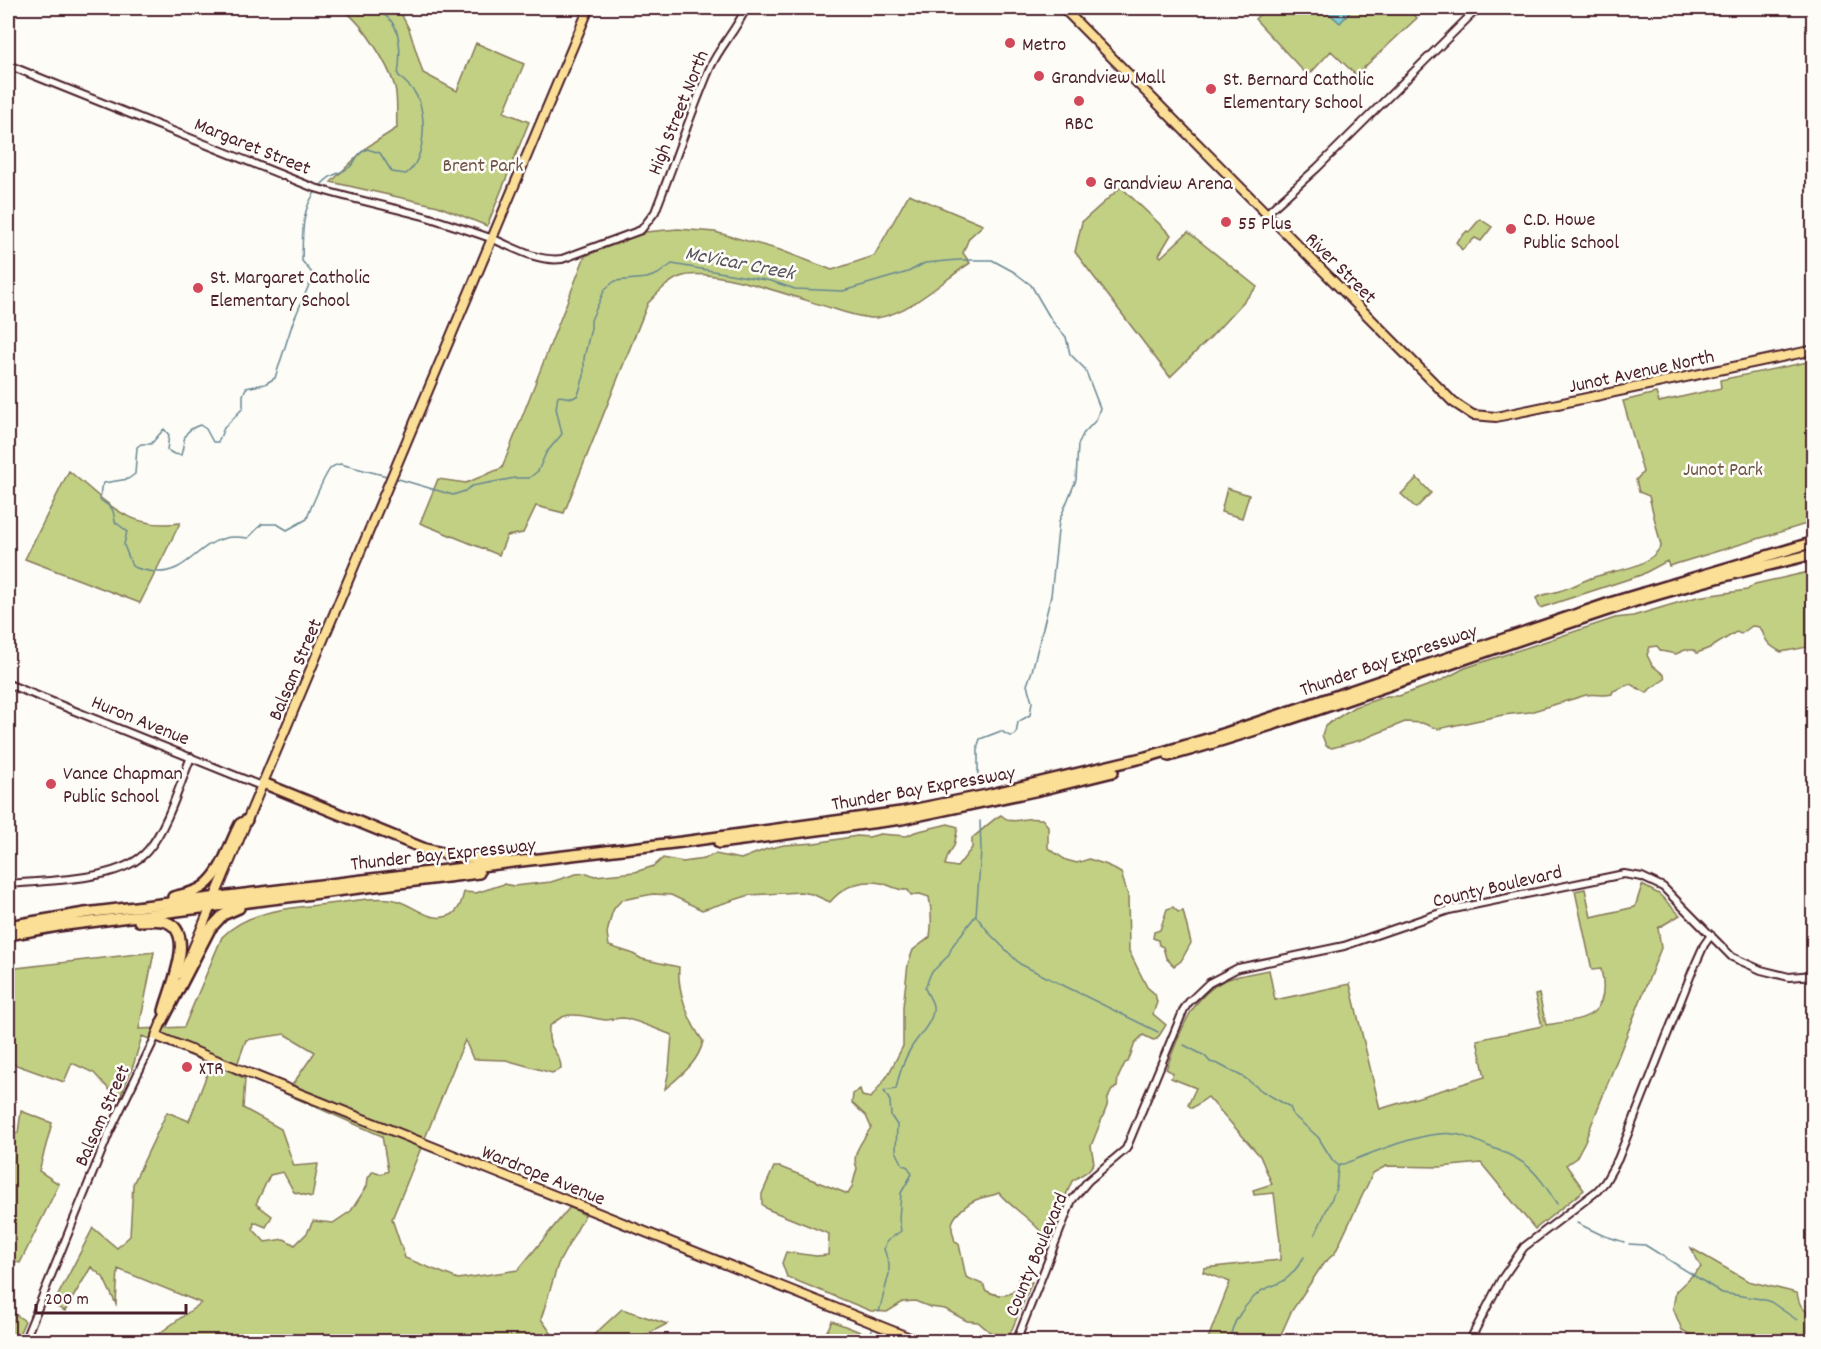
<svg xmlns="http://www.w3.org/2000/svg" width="1821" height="1349" font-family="Dekko,sans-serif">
	<rect width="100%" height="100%" fill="#fdfcf7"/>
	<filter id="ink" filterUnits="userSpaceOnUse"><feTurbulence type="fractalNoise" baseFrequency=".0167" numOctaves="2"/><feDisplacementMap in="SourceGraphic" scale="12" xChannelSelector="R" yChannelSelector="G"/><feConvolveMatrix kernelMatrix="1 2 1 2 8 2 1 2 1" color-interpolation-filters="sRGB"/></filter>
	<g filter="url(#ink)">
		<path fill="#c2d084" stroke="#867858" stroke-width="1.5" fill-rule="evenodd" d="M 340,8 L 398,8 L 409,29 L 423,73 L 457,91 L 476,43 L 524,64 L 504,112 L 529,122 L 487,226 L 438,206 L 331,182 L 367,147 L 397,128 C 396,115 398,99 395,87 C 388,64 361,19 340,8 Z
			M 1266,8 L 1407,8 L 1417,18 L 1356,75 L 1331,51 L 1308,76 L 1255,19 Z
			M 1121,187 L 1171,235 L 1159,255 L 1161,257 L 1188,232 L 1257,287 L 1209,339 L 1170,377 L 1075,252 L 1082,222 Z
			M 909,194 L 983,225 L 969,238 L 963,253 L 970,263 C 941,282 911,313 876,318 C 863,319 844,312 831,308 C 799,299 709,265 680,277 C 667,282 657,294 648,303 L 564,513 L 536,506 L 523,533 L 507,536 L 499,555 L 420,523 L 438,479 L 466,483 L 502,468 L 585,256 L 645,232 L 678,229 L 715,232 L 780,250 L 832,270 L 874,256 Z
			M 1480,219 L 1492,227 L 1481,241 L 1475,238 L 1462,250 L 1456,242 L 1467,231 L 1469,232 Z
			M 1813,361 L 1813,522 L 1669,566 L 1667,561 L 1641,575 L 1540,608 L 1536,598 C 1543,594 1550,594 1559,591 C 1571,588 1582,581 1594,577 C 1617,569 1648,569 1661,546 L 1649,496 L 1639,492 L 1636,480 L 1643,472 L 1623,401 L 1656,393 L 1659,402 L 1721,388 L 1720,380 Z
			M 69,471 C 107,502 127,530 180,523 L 140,603 L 25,559 Z
			M 1417,478 L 1431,493 L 1416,508 L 1401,494 Z
			M 1227,488 L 1249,495 L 1242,518 L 1221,512 Z
			M 1813,571 L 1813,646 L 1781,652 C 1775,649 1768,645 1765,638 C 1761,630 1763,626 1752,626 L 1741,634 L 1736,632 L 1712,647 L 1697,653 L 1694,650 L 1685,650 L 1676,654 L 1661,651 L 1657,646 L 1650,647 L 1647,655 L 1652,665 L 1664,675 L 1665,679 L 1650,689 L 1647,693 L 1630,684 L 1613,691 L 1612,694 C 1602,697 1596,693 1586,695 L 1530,712 L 1503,715 L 1438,729 L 1422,723 L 1405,722 L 1361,740 L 1332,748 L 1326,746 L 1322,735 L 1325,726 L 1354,707 L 1387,696 L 1399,696 L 1438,682 L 1465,668 L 1615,618 L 1633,616 L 1697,597 L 1747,590 L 1755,584 Z
			M 1001,815 C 1011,823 1014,821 1026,819 C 1031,818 1037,819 1042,819 L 1048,826 L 1048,848 L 1066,860 L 1077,863 L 1089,859 L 1107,865 L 1121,873 L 1128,895 L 1129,951 L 1147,987 L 1155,994 L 1157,1002 L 1153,1014 L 1166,1025 L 1157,1039 L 1153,1040 L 1143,1035 L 1135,1043 L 1128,1062 L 1125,1063 L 1118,1078 L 1117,1087 L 1112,1090 L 1108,1098 L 1107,1106 L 1091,1146 L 1094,1163 L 1088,1171 L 1072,1181 L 1045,1245 C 1045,1242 1045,1238 1043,1235 C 1037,1223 1009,1206 999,1193 C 992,1196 987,1196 981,1198 C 970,1201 950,1216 952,1228 C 952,1232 954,1237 955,1242 L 959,1244 L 966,1277 L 984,1285 L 985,1290 C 999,1298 1018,1298 1018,1279 L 1023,1278 L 1032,1282 L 1007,1341 L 990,1332 L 978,1322 L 967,1321 L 945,1309 L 930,1307 L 915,1301 L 903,1302 L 887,1312 L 871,1311 L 787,1277 L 782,1263 L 786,1252 L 816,1256 L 828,1255 L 829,1234 L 767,1209 L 762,1204 L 762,1194 L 774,1167 L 780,1167 L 848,1194 L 852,1187 L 857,1168 C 850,1154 864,1140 871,1127 L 866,1116 L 852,1103 L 853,1094 L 860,1089 L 862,1096 L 871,1098 L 888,1075 L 903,1046 L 903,1007 L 908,964 L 913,950 L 930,937 C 932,923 932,911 929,897 L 920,894 L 911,895 L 908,890 C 897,891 891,885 881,883 C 860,879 843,887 830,902 L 812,894 L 800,892 L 750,895 L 702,910 L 671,895 L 653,894 L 622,900 L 615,907 L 612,913 L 607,933 L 609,946 L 631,953 L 642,959 L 679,967 C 677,991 689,1022 703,1041 C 699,1062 680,1076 665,1089 L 669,1070 L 672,1035 C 661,1031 633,1019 623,1018 C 617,1018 611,1020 605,1020 C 582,1017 568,1007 549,1027 C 549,1031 548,1038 550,1042 C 553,1053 561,1055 561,1069 L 552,1073 L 506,1060 L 473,1059 L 465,1040 L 392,1219 L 405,1258 L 458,1279 L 518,1270 L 570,1207 L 585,1215 L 558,1264 L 541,1319 L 557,1341 L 149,1341 L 201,1303 L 118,1269 L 116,1304 L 103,1277 L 91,1267 L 65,1311 L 53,1305 L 93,1228 L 117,1248 L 130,1236 L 133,1184 L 167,1112 L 189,1121 L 211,1064 L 142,1036 L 134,1063 L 119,1100 L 94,1073 L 72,1063 L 64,1082 L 8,1062 L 8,969 L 154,952 L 139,1029 L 184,1027 L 222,937 C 252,906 304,908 344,902 C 360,900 374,897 390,899 C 411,901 428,925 451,915 C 460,910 462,900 464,892 L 476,893 L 504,884 L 514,886 L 551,882 L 576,874 L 587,873 L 595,876 L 635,872 L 654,866 L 663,858 L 683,862 L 704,859 L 715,854 L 741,859 L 767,849 L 784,845 L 815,843 L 857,836 L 869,837 L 880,834 L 907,836 L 915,832 L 948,824 L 958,827 L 954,846 L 948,855 L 945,865 L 957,867 L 972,848 L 972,838 C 982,831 990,821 1001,815 ZM 285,1034 L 315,1052 L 286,1094 L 382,1136 L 388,1171 L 382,1174 L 373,1171 L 368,1178 L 367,1186 L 351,1211 L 333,1223 L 313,1221 L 307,1233 L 295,1245 L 284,1239 L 265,1242 L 253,1229 L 254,1222 L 266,1227 L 272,1216 L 256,1204 L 270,1175 L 283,1172 L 294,1192 L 312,1197 L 318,1164 L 294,1166 L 281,1129 L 243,1108 L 245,1079 L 234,1073 L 246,1040 Z
			M 1642,885 L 1659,894 L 1680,915 L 1658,928 L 1661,948 L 1585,1141 L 1576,1158 L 1566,1165 L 1584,1190 L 1535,1229 L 1481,1163 L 1440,1167 L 1386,1166 L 1373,1173 L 1335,1253 L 1323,1264 L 1291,1312 L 1278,1341 L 1207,1341 L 1230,1282 L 1203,1272 L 1204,1268 L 1280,1260 L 1280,1242 L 1274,1193 L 1254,1195 L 1253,1190 L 1272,1184 L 1260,1156 L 1208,1097 L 1192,1108 L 1188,1105 L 1196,1088 L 1171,1078 L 1173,1073 L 1166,1069 C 1179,1037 1189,998 1223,981 C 1237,975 1254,973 1269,970 L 1275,1000 L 1350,984 L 1380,1109 L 1485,1077 L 1477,1040 L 1542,1026 L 1535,995 L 1539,994 L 1546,1025 C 1584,1019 1612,1018 1601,969 L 1592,970 L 1575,891 L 1585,889 L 1591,917 L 1635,907 Z
			M 1173,907 L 1178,912 L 1183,911 L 1191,943 L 1181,961 L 1174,966 L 1166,958 L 1163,947 L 1159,945 L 1158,940 L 1153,938 L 1154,932 L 1160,930 L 1167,909 Z
			M 21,1111 L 52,1123 L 39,1171 L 59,1184 L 20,1263 L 8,1260 L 8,1131 L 18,1133 Z
			M 1691,1248 L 1748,1281 L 1797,1293 C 1799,1305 1802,1310 1813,1315 L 1813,1341 L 1798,1341 L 1784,1335 L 1782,1341 L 1701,1341 L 1682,1330 L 1673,1308 L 1676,1291 L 1701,1267 Z
			M 8,1309 L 25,1321 L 16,1341 L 8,1341 Z
			M 622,1309 L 667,1324 L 634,1341 L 587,1341 Z
			M 832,1321 L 878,1339 L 877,1341 L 822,1341 Z"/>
		<path fill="#7ccdd5" stroke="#688791" stroke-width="1.5" d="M 1323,8 L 1354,8 L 1340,23 Z"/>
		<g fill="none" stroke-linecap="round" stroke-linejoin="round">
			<path stroke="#688791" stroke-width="1.5" d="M 320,186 C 332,172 339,175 350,167 C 358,160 354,155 367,149 L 380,153 L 392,172 L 406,174 C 426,159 428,113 415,93 C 411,87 404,81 398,75 C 401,55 403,20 379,13 C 371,11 363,13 355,10 L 355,8
				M 317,190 C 300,210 303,237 302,261 L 312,273 L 312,278 L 293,322 L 275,378 L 265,384 L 246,388 L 243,395 L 243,408 L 224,428 L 218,442 L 213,442 L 206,429 L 200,425 C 180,432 186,439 181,455 L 174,454 L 167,450 L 169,435 L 164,429 L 151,444 L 141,444 L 137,447 L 135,474 L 128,479 L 104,483 L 101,488 L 100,500 C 112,508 113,506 115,522 L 127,531 L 124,545 L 132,566 C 140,570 147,571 155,572 C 187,574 196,545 225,538 C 232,536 241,537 248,538 L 262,524 L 277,524 L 287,530 L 307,519 C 309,511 326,472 331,468 C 334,465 336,465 340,464 L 387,476
				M 395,478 L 453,495 L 465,491 L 472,486 L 515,478 L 529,478 L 538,471 L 546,453 L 562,434 L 556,408 L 558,396 L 573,398 L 578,395 L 584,376 L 584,358 L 591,328 L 591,320 L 605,289 L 615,281 L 647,278 L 658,274 L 672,264 L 771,281 L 795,289 L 843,291 L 908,272 L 925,263 L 958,260 L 992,260 L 1014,272 L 1031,285 L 1052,321 L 1066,337 L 1070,354 L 1085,369 L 1100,408 L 1096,420 L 1083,434 L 1078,445 L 1076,480 L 1059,521 L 1051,596 L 1032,671 L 1027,685 L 1032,702 L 1030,715 L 1018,722 L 1016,734 C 1010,739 1007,734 1001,731 L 980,739 L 978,745 L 978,775
				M 976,916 L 991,935 L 1020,964 L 1158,1032
				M 1184,1045 L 1205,1056 L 1210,1062 L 1218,1064 L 1245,1078 L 1262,1091 L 1290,1107 L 1293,1115 L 1318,1137 L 1333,1161 L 1338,1165
				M 1338,1166 C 1368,1155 1423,1130 1454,1134 C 1468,1136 1476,1141 1488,1146 C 1528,1161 1534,1168 1557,1204
				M 1577,1223 L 1602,1235 L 1624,1242
				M 1315,1235 L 1336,1189 L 1338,1167
				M 1629,1244 L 1645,1245 L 1722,1293 L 1761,1299 L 1771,1302 L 1797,1320
				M 879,1312 L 889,1274 L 889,1264 L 884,1249 L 887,1241 L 901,1231 L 899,1219 L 901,1193 L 912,1174 L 908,1167 L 903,1165 L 896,1151 L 897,1125 L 891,1116 L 890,1101 L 884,1091 L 896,1089 C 899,1074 903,1061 911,1048 C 918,1036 935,1021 933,1006 C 932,1000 927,994 925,988 L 931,973 L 948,956 L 953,945 L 976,915 L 981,851 L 980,821
				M 867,1342 L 872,1330
				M 1230,1342 C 1230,1323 1247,1302 1261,1291 C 1269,1286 1279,1285 1286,1279 C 1294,1273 1299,1265 1304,1257"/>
			<g stroke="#4a1f2b" stroke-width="10">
				<path id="minor" d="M 8,65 L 312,187 C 350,199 389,206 427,217 C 449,224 471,231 493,239 C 515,248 537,262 562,259 L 641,230 L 655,212 C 674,164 690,115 710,68 C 720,46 737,29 746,8
					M 1266,214 L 1317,168 L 1478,8
					M 8,684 L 261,786
					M 8,884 C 47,880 122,882 148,850 C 167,828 180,784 191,757
					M 24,1342 L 109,1133 L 156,1036
					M 1016,1342 L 1072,1200 L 1088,1181 L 1126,1149 L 1184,1009 L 1189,1002 L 1209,983 L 1238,968 L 1344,946 L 1449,910 L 1624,874 L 1642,877 L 1663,887 L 1732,957 L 1761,970 L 1789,977 L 1814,975
					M 1469,1342 L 1501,1280 L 1524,1247 L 1597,1191 L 1605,1182 L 1618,1159 L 1692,972 L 1704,945 L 1711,935"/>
			</g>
			<g stroke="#4a1f2b" stroke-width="12">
				<path id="major" d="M 1063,8 L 1453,402 L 1473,415 L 1496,417 L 1814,350
					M 182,975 L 589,8
					M 163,1019 L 156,1036 L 920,1342"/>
			</g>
			<g stroke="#4a1f2b" stroke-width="14">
				<path id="highway" d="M 1169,756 C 1321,713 1467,656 1617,607 C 1681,586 1748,570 1814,554
					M 263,783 L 425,849 L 465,858 L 504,859
					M 719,843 L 902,819 L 1044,789 L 1113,772
					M 173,897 C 183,894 195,893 204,886 C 223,872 229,844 240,824 L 247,820
					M 139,921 C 147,921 156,920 163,921 C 199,929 169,989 164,1011
					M 8,926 L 85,913 L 682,842 L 901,812 L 987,795 L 1146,757 L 1214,737 L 1613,602 L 1814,542
					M 8,935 L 58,926 L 479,873
					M 162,1022 L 210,929 L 223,915 L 239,908"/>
			</g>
			<use href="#minor" stroke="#fdfcf7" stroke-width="6"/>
			<use href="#major" stroke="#fbdf96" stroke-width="8"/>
			<use href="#highway" stroke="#fbdf96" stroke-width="9"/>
		</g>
	</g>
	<g fill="#d1495b" stroke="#fdfcf7" stroke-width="2">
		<circle cx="1010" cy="43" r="6"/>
		<circle cx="1039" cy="76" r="6"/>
		<circle cx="1211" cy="89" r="6"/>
		<circle cx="1079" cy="101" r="6"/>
		<circle cx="1091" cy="182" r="6"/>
		<circle cx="1226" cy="222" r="6"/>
		<circle cx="1511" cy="229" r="6"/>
		<circle cx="198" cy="288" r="6"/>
		<circle cx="51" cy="784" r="6"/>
		<circle cx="187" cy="1067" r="6"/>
	</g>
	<g text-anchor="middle" stroke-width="5" stroke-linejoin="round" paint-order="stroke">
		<g font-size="20" fill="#4a1f2b" stroke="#fdfcf7" text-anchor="start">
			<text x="1022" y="50">Metro</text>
			<text x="1051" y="83">Grandview Mall</text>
			<text x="1223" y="85">St. Bernard Catholic<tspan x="1223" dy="23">Elementary School</tspan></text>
			<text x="1079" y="129" text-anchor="middle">RBC</text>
			<text x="1103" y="189">Grandview Arena</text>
			<text x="1523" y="225">C.D. Howe<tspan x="1523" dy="23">Public School</tspan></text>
			<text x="1238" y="229">55 Plus</text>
			<text x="210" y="283">St. Margaret Catholic<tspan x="210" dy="23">Elementary School</tspan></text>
			<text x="63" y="779">Vance Chapman<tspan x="63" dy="23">Public School</tspan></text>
			<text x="199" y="1074">XTR</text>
		</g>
		<g font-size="20" fill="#4a1f2b" stroke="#fdfcf7">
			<text transform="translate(677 112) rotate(-68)" y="7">High Street North</text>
			<text transform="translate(253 145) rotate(22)" y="7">Margaret Street</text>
			<text transform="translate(1342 267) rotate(45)" y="7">River Street</text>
			<text transform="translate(1641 370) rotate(-12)" y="7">Junot Avenue North</text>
			<text transform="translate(1388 659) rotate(-19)" y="7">Thunder Bay Expressway</text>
			<text transform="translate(294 669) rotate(-67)" y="7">Balsam Street</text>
			<text transform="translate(141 719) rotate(22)" y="7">Huron Avenue</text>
			<text transform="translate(923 787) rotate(-10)" y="7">Thunder Bay Expressway</text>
			<text transform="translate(443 853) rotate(-6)" y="7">Thunder Bay Expressway</text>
			<text transform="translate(1497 885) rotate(-13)" y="7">County Boulevard</text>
			<text transform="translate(101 1115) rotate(-66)" y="7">Balsam Street</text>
			<text transform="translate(544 1174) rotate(22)" y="7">Wardrope Avenue</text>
			<text transform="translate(1035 1254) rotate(-67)" y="7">County Boulevard</text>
		</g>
		<g font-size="20" fill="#6e5446" stroke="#fdfcf7">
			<text x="483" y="171">Brent Park</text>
			<text x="1723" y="475">Junot Park</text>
		</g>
		<g font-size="21" font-style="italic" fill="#59535e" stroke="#fdfcf7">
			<text transform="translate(740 262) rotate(11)" y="7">McVicar Creek</text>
		</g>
	</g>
	<rect width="1821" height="1349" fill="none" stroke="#fdfcf7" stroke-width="30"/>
	<rect x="15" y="15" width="1791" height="1319" fill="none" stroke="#4a1f2b" stroke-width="2" filter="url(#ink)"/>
	<path d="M36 1304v9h150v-9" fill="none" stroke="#4a1f2b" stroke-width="3"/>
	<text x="45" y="1304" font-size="18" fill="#4a1f2b" stroke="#fdfcf7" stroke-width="4.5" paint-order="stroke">200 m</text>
</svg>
